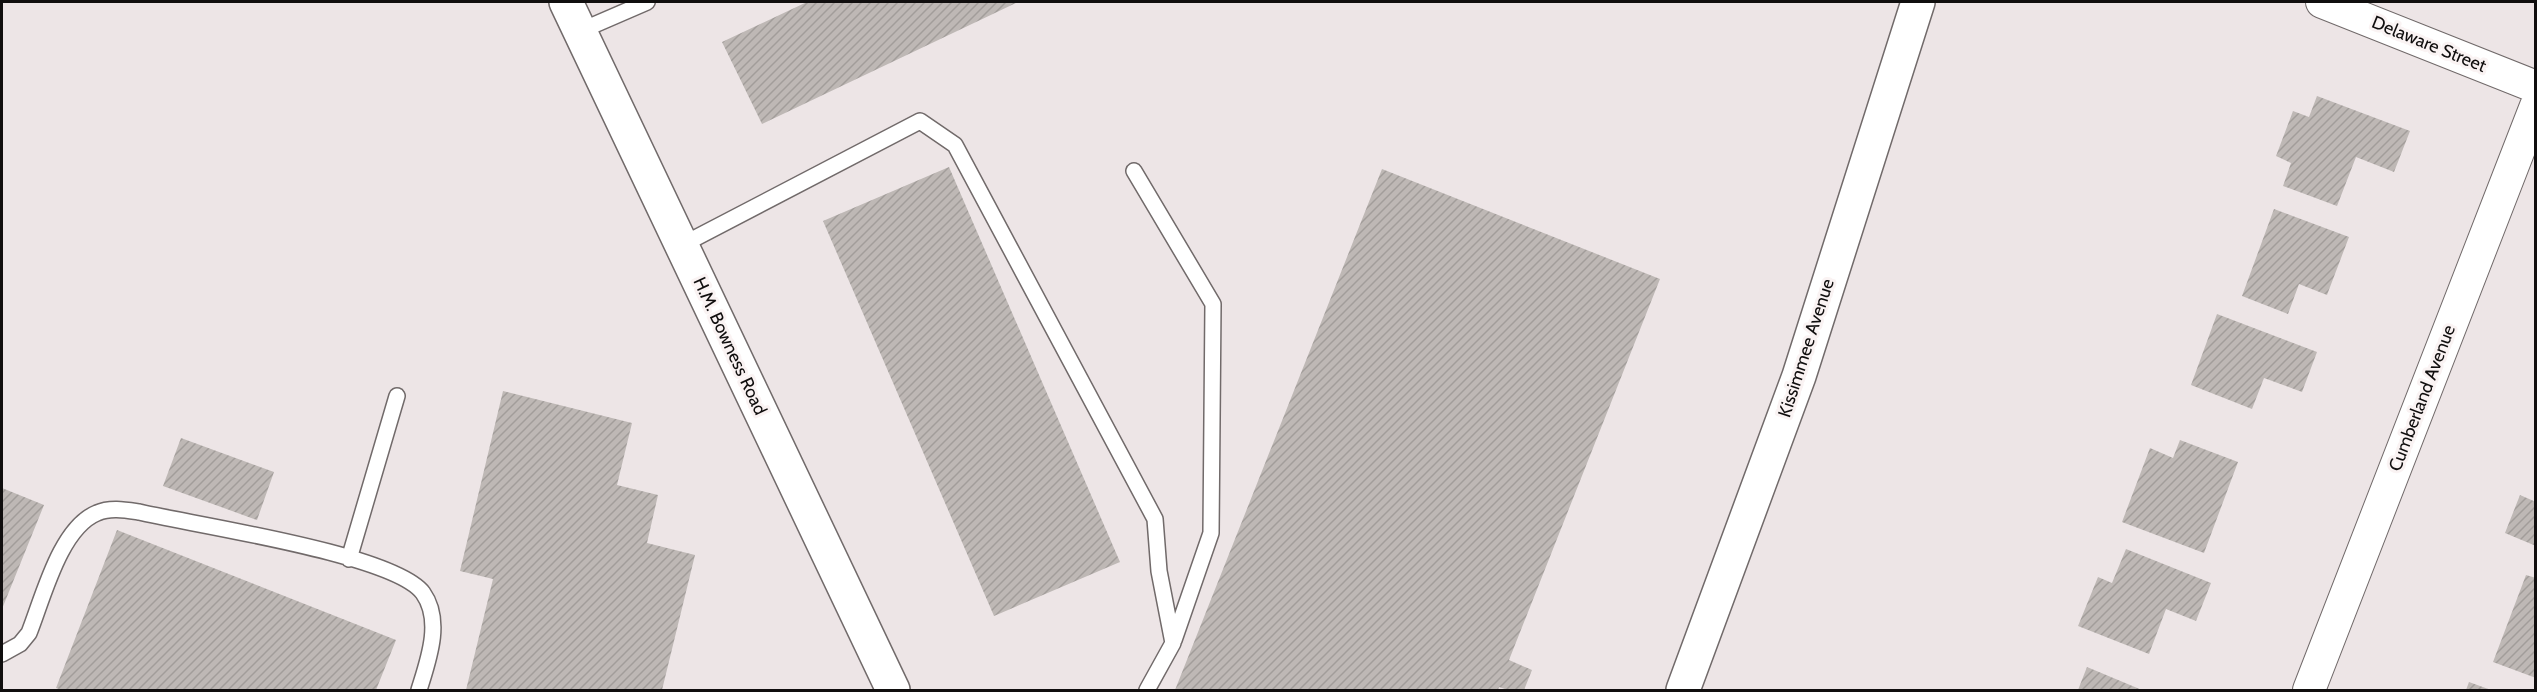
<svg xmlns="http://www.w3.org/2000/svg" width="2537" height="692" font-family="Cabin,sans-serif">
	<defs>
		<pattern id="building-hatch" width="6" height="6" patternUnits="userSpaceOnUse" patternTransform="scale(1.5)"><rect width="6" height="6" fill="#beb8b5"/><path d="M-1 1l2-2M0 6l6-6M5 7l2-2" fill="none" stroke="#a29d9a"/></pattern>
	</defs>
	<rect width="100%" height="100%" fill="#ede5e6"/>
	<path fill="url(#building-hatch)" d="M 807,2 L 1018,2 L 762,124 L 722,42 Z
		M 2317,96 L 2410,131 L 2394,172 L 2356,157 L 2337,206 L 2283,186 L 2291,163 L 2276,156 L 2293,111 L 2309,117 Z
		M 949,167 L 1120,562 L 994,616 L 823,221 Z
		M 1382,169 L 1660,279 L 1509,660 L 1532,670 L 1524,690 L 1508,690 L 1499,687 L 1498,690 L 1175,690 Z
		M 2274,209 L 2349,237 L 2327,295 L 2299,284 L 2288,314 L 2242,296 Z
		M 2217,314 L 2317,352 L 2302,392 L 2264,378 L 2252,409 L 2191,385 Z
		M 503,391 L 632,423 L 617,485 L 658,495 L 647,543 L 695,555 L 662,690 L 466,690 L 493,579 L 460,571 Z
		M 181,438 L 274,472 L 257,520 L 163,486 Z
		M 2180,440 L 2238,462 L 2204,553 L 2122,522 L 2150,448 L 2173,458 Z
		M 2,488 L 44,505 L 2,609 Z
		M 2520,495 L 2536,502 L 2536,546 L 2505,533 Z
		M 117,530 L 396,640 L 376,690 L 62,690 L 56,688 Z
		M 2126,549 L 2211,583 L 2196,621 L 2166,609 L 2149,654 L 2078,626 L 2098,577 L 2112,583 Z
		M 2526,575 L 2536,578 L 2536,678 L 2493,662 Z
		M 2087,667 L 2142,690 L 2078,690 Z
		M 2469,682 L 2491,690 L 2466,690 Z"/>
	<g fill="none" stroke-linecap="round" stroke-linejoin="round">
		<g stroke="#716a6a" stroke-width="18">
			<path id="service" d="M 580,31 L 647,2
				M 1134,171 L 1213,304 L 1211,533 L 1174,640
				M 682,245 L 920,121 L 955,145 L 1155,519 L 1159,571 L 1173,643 L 1147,690
				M 349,559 L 397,396
				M 2,654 L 20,644 L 29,633 C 43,598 60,528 97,513 C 110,507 126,510 139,512 C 194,525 394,554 423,593 C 443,621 428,661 419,690"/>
		</g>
		<g stroke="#716a6a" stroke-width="34">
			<path id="minor" d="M 2322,2 L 2536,87
				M 2309,690 L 2536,106"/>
		</g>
		<g stroke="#716a6a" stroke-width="36">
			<path id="tertiary" d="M 1683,690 L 1799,376 L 1918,2"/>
		</g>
		<g stroke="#716a6a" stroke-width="36">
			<path id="secondary" d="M 566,2 L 893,690"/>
		</g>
		<use href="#service" stroke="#fff" stroke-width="15"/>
		<use href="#minor" stroke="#fff" stroke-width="32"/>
		<use href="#tertiary" stroke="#fff" stroke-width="33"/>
		<use href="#secondary" stroke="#fff" stroke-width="33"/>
	</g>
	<g text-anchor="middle" stroke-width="6" stroke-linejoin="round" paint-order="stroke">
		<g font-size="18" fill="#100e0e" stroke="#faf3f3">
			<text transform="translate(2429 44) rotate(22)" y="6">Delaware Street</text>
			<text transform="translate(730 346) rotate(65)" y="6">H.M. Bowness Road</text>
			<text transform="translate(1806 348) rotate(-72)" y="6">Kissimmee Avenue</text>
			<text transform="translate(2422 398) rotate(-69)" y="6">Cumberland Avenue</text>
		</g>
	</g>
	<rect width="2537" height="692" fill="none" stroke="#100e0e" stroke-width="6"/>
</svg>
